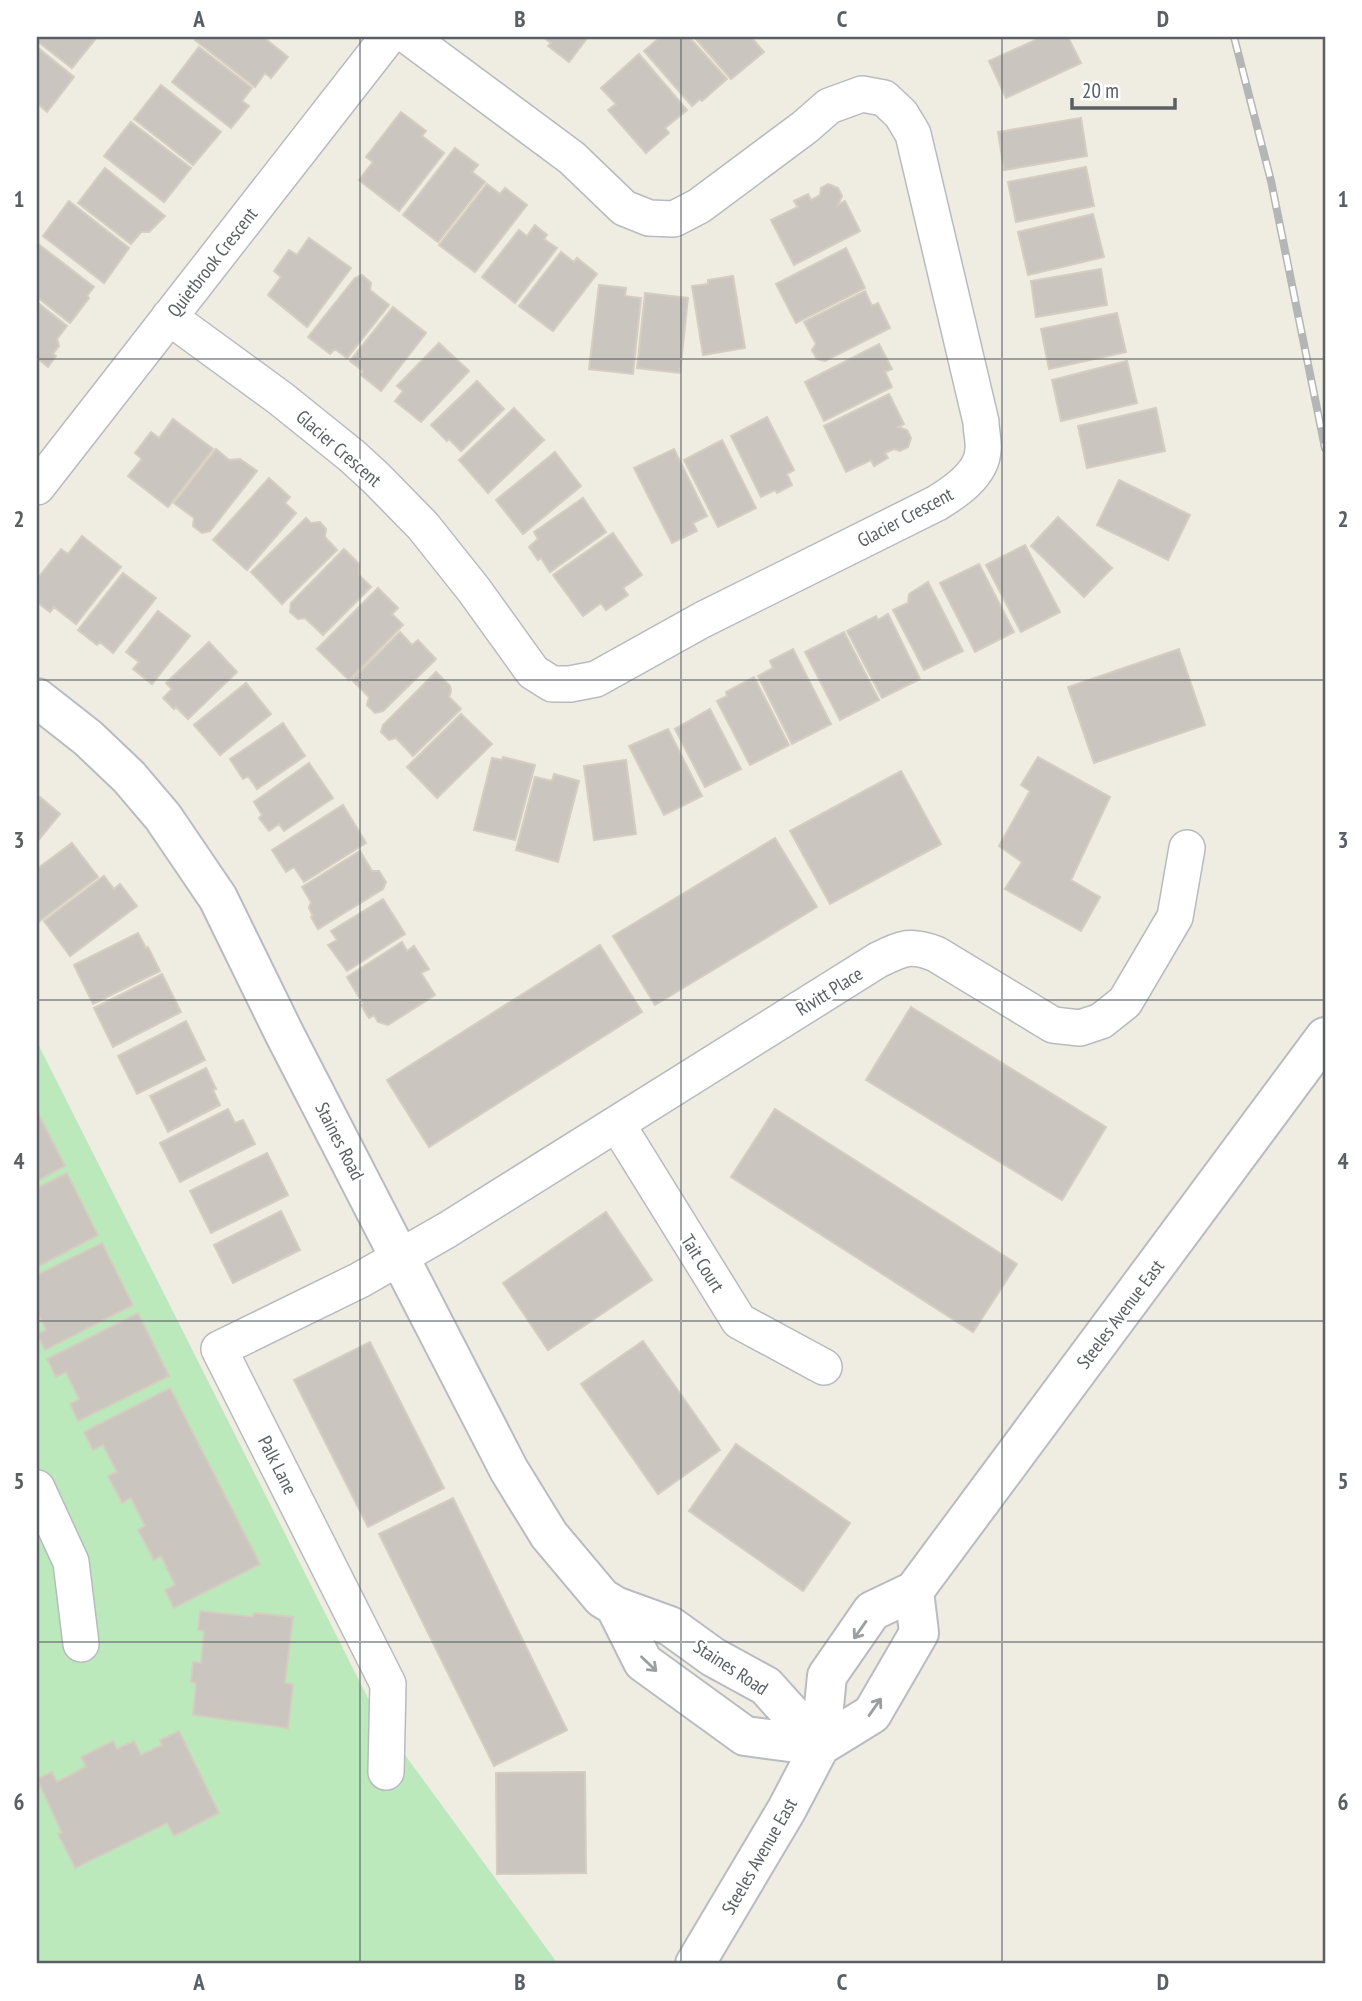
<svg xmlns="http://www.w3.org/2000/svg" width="1362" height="2001" font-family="'PT Sans Narrow',sans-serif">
	<rect width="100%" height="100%" fill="#efece2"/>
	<path fill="#bce9bc" d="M 37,1042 L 378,1718 L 558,1964 L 37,1964 Z"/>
	<path fill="#cac6bf" stroke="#d4cdc0" stroke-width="2" d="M 37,37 L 97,37 L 72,68 L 37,41 Z
		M 197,37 L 263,37 L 288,57 L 271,78 L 265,73 L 255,87 L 195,40 Z
		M 543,37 L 588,37 L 569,62 L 548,46 L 551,43 Z
		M 660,37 L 689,37 L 727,79 L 702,101 L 700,99 L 692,106 L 644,51 Z
		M 694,37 L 751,37 L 764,52 L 731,79 Z
		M 1042,37 L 1068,37 L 1081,63 L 1006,98 L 989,61 Z
		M 37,47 L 74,77 L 47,112 L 37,103 Z
		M 199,47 L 252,88 L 242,101 L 249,106 L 231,128 L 172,82 Z
		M 639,54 L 687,110 L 665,128 L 669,133 L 646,153 L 608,110 L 616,104 L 601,88 Z
		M 161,85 L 221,132 L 193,165 L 134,119 Z
		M 401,112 L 426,131 L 422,136 L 444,153 L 399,211 L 359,180 L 373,162 L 366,157 Z
		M 1081,118 L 1087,156 L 1004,170 L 998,132 Z
		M 131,122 L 191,168 L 164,202 L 104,156 Z
		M 455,148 L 478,165 L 472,172 L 485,182 L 438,242 L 403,215 Z
		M 1086,167 L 1094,206 L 1016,222 L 1008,182 Z
		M 105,168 L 165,216 L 149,232 L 141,232 L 131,244 L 78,203 Z
		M 487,184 L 500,194 L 505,188 L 527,205 L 475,272 L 439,245 Z
		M 828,184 L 838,188 L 842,196 L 838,205 L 845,201 L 860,231 L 794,265 L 771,220 L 798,207 L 794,201 L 808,194 L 811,200 L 820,195 L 821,188 Z
		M 69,201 L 129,248 L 104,283 L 43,236 Z
		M 1093,214 L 1104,257 L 1028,275 L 1018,232 Z
		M 535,225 L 547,235 L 544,239 L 557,248 L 515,303 L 482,277 L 519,230 L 527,236 Z
		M 309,238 L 351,268 L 307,327 L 268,295 L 281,277 L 274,271 L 289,250 L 297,255 Z
		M 37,243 L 94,287 L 87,296 L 89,298 L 70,323 L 37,297 Z
		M 846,248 L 865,288 L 796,323 L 776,284 Z
		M 561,252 L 574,262 L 577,258 L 597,274 L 553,331 L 519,306 Z
		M 1101,269 L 1107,305 L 1036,317 L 1031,281 Z
		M 362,275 L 371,283 L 370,290 L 389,305 L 347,358 L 335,349 L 330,354 L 308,337 L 355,278 Z
		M 733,276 L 745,348 L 703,355 L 692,286 L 708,284 L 708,280 Z
		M 599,285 L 626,288 L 625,296 L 641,298 L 633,374 L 589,369 Z
		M 865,291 L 872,306 L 878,303 L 890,328 L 825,361 L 817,359 L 812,350 L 816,344 L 804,322 Z
		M 645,293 L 688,298 L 680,373 L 637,368 Z
		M 37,302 L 67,326 L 57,339 L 59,346 L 53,354 L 56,356 L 48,367 L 37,358 Z
		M 393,307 L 426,333 L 381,391 L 361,375 L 363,371 L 350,361 Z
		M 1117,313 L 1126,352 L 1049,369 L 1041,329 Z
		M 439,343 L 469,371 L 421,422 L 395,401 L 403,391 L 397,386 Z
		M 879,344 L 892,369 L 885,372 L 892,387 L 824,421 L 805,382 Z
		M 1127,361 L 1137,403 L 1061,421 L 1052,380 Z
		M 477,381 L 504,409 L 461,451 L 449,439 L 447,441 L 431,425 Z
		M 889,394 L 904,424 L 898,427 L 907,430 L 911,438 L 908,447 L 900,451 L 894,449 L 885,453 L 888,458 L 874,466 L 871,460 L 846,472 L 824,426 Z
		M 514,408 L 544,440 L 488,493 L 459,460 Z
		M 1156,408 L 1165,451 L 1087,468 L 1078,426 Z
		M 767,417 L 794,470 L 787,474 L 792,485 L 777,493 L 775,490 L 761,497 L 731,436 Z
		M 173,419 L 213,449 L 168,507 L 128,476 L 142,459 L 135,453 L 151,432 L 159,438 Z
		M 722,440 L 756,508 L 718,527 L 684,460 Z
		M 216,449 L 229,460 L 240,459 L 257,471 L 210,531 L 202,533 L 193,526 L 194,518 L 174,503 Z
		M 674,449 L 707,516 L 693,523 L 697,531 L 672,543 L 634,468 Z
		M 555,452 L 581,486 L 523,534 L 496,500 Z
		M 269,478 L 290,497 L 285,503 L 296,513 L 247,570 L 213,540 Z
		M 1119,480 L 1190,515 L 1168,560 L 1097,525 Z
		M 583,498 L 606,532 L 550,572 L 541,558 L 538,560 L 529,547 L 538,539 L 534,532 Z
		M 1058,517 L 1112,568 L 1084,597 L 1031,546 Z
		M 306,518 L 311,523 L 320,522 L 326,529 L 325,537 L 337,550 L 282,604 L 251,572 Z
		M 613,533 L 642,575 L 623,588 L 628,595 L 606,610 L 601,603 L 583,616 L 553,575 Z
		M 82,536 L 121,567 L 76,624 L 54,607 L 50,612 L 37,602 L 37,579 L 61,549 L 68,554 Z
		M 1025,545 L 1060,612 L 1021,632 L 986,565 Z
		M 344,549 L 359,564 L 359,575 L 371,587 L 323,635 L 305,618 L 298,619 L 290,612 L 291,603 Z
		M 979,564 L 1014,632 L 975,652 L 940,583 Z
		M 123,573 L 156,598 L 113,653 L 100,642 L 97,645 L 78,630 Z
		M 928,582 L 963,651 L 924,670 L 893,610 L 908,603 L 909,594 Z
		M 378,588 L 398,608 L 392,614 L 403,625 L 349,680 L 317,649 Z
		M 158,611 L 190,636 L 152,684 L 133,669 L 139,662 L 126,652 Z
		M 888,614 L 920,679 L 882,698 L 847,631 L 876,616 L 878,620 Z
		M 400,632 L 412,645 L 418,640 L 436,659 L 383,711 L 375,713 L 367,705 L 369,697 L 352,680 Z
		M 844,632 L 879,700 L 840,720 L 805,652 Z
		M 209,642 L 237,672 L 188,719 L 176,707 L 174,709 L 163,698 L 172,689 L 166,683 Z
		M 793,649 L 831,724 L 792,744 L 758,676 L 773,668 L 770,661 Z
		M 1179,649 L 1205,725 L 1094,763 L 1068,687 Z
		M 436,672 L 450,686 L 451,691 L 449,697 L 461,709 L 413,756 L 396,738 L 389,740 L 381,732 L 383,725 Z
		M 754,677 L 789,745 L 750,765 L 717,701 L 727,696 L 726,692 Z
		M 246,683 L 271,714 L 220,755 L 194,725 Z
		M 710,709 L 741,769 L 705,787 L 675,729 Z
		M 461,714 L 492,744 L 437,798 L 407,767 Z
		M 283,723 L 305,756 L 257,789 L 248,776 L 243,779 L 230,759 Z
		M 668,729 L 702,796 L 664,815 L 629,746 Z
		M 503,757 L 535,765 L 515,840 L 474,830 L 492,758 L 502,760 Z
		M 1038,757 L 1110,797 L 1071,880 L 1100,897 L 1081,931 L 1005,889 L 1022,862 L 999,846 L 1030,791 L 1021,785 Z
		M 626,760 L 636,834 L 594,840 L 584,766 Z
		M 309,763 L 333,798 L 284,831 L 279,824 L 269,831 L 259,818 L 262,815 L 254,802 Z
		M 901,771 L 941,844 L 830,904 L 790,831 Z
		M 554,774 L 579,781 L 558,862 L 516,850 L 535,777 L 552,781 Z
		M 40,797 L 60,814 L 37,842 L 37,802 Z
		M 343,805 L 366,843 L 304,882 L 294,867 L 286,872 L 272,850 Z
		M 775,838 L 817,907 L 655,1005 L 613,936 Z
		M 72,843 L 98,877 L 37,923 L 37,869 Z
		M 360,851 L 372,871 L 379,871 L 386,882 L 383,889 L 318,929 L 311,917 L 313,916 L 309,908 L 311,902 L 302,887 Z
		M 104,876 L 114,889 L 120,884 L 137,906 L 70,956 L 44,921 Z
		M 383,899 L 405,934 L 347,971 L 328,945 L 337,940 L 331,931 Z
		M 138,933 L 146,948 L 148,947 L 160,971 L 93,1004 L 74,965 Z
		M 402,942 L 407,951 L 414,946 L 429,969 L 421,973 L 435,995 L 388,1025 L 378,1022 L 374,1015 L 369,1018 L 361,1005 L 363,1004 L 347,977 Z
		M 600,945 L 642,1012 L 429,1147 L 387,1080 Z
		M 162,974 L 181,1012 L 113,1047 L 94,1008 Z
		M 911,1007 L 1106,1127 L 1062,1200 L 866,1080 Z
		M 186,1021 L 205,1060 L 137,1094 L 118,1056 Z
		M 206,1068 L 216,1089 L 213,1090 L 220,1105 L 168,1132 L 150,1096 Z
		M 228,1109 L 235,1123 L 243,1120 L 255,1144 L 180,1182 L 160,1143 Z
		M 775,1109 L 1017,1264 L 973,1332 L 731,1177 Z
		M 37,1111 L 65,1166 L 37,1181 Z
		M 267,1153 L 288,1195 L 211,1233 L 190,1191 Z
		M 67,1173 L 98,1235 L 37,1267 L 37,1188 Z
		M 281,1211 L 300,1250 L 233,1283 L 214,1245 Z
		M 606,1212 L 652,1280 L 548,1350 L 503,1283 Z
		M 102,1243 L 133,1305 L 45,1350 L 37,1334 L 46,1330 L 37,1312 L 37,1275 Z
		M 138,1313 L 169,1376 L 78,1421 L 70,1404 L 79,1399 L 66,1372 L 56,1377 L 47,1359 Z
		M 643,1341 L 720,1450 L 658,1494 L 581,1384 Z
		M 370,1342 L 444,1488 L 368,1527 L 294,1380 Z
		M 170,1388 L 260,1564 L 174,1608 L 165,1590 L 175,1585 L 161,1556 L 154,1560 L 138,1530 L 145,1526 L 131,1498 L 122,1503 L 108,1476 L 117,1472 L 103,1445 L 93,1450 L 84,1432 Z
		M 736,1444 L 850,1523 L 803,1591 L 689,1511 Z
		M 453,1498 L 567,1730 L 494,1766 L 379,1534 Z
		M 200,1611 L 253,1617 L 254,1613 L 293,1617 L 285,1683 L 293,1684 L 288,1728 L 193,1715 L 196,1683 L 191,1682 L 193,1662 L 201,1663 L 204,1631 L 198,1630 Z
		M 179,1731 L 219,1813 L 174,1836 L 167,1823 L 75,1868 L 58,1834 L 62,1833 L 37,1779 L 52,1772 L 57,1782 L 86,1767 L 81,1757 L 113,1741 L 117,1749 L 134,1741 L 141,1755 L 162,1745 L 160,1740 Z
		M 585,1772 L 586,1873 L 497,1874 L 496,1773 Z"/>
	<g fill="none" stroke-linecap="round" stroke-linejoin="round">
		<g stroke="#b7bbc0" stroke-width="38">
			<path id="street" d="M 169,317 L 280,398 L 352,456 L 376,478 L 423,526 L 474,590 L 533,672 L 552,684 L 570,684 L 596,679 L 702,620 L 937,503 C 955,492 982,474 983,450 C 984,441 981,431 981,422 L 913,134 L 901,114 L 884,98 L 862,94 L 829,106 L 805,127 L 699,206 L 674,219 L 649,218 L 624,208 L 572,158 L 409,37
				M 37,487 L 388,37
				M 617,1124 L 739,1321 L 824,1367
				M 37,1488 L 71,1562 L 81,1644
				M 386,1772 L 388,1684 L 219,1349 L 360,1280 L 447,1230 L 878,960 C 903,948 910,944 936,954 L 1053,1025 L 1080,1028 L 1101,1021 L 1125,1002 L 1175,917 L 1187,848"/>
		</g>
		<g stroke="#b8bcc2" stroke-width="42">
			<path id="secondary" d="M 37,698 L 88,738 L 129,777 L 163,817 L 218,898 L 284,1033 L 509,1470 L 549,1535 L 602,1598 L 615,1606 L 670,1626 L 713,1657 L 766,1686 L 820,1746
				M 615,1606 L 643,1662 L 745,1736 L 820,1746
				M 820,1746 L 872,1714 L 919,1633 L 914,1591
				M 695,1964 L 787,1809 L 820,1746 L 827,1676 L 872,1611 L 914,1591 L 1325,1037"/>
		</g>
		<use href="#street" stroke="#fff" stroke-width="35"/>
		<use href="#secondary" stroke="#fff" stroke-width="38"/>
		<g stroke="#b4b5b5" stroke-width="8">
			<path id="rail" d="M 1234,37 L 1271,181 L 1325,448"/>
		</g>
		<use href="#rail" stroke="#fff" stroke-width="5" stroke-dasharray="16" stroke-linecap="butt"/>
	</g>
	<defs><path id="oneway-shaft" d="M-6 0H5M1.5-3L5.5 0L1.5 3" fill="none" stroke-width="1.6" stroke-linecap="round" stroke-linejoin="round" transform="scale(1.75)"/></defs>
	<g stroke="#9c9fa2">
		<use href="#oneway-shaft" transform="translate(860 1630) rotate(125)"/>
		<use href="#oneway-shaft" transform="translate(649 1664) rotate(44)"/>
		<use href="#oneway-shaft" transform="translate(875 1707) rotate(-55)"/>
	</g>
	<path fill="none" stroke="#5a5f64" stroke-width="2" stroke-opacity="0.55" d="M 360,37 L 360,1964M 681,37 L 681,1964M 1002,37 L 1002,1964M 37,359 L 1325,359M 37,680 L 1325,680M 37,1000 L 1325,1000M 37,1321 L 1325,1321M 37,1642 L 1325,1642"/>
	<g text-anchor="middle" stroke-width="5" stroke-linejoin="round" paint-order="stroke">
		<g font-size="19" fill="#5a5f64" stroke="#fff">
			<text transform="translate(212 262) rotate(-52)" y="7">Quietbrook Crescent</text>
			<text transform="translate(339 448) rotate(41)" y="7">Glacier Crescent</text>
			<text transform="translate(905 517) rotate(-28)" y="7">Glacier Crescent</text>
			<text transform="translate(829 991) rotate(-32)" y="7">Rivitt Place</text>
			<text transform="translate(340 1141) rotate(63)" y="7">Staines Road</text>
			<text transform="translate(703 1263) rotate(58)" y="7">Tait Court</text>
			<text transform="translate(1120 1314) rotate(-53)" y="7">Steeles Avenue East</text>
			<text transform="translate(278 1465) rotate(63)" y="7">Palk Lane</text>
			<text transform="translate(731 1667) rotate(33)" y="7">Staines Road</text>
			<text transform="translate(759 1856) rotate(-60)" y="7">Steeles Avenue East</text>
		</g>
	</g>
	<rect width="1362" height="2001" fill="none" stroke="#ffffff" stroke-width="77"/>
	<path d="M1072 98v10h103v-10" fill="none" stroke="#5a5f64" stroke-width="3.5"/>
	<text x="1082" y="98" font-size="21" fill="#5a5f64" stroke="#ffffff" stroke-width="5" paint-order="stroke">20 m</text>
	<rect x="38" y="38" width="1286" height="1924" fill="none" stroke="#5a5f64" stroke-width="2.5"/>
	<g font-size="23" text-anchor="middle" font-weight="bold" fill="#5a5f64">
		<text x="199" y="27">A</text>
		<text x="520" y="27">B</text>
		<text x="842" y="27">C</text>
		<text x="1163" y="27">D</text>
		<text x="19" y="207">1</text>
		<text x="1343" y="207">1</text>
		<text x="19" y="527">2</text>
		<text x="1343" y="527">2</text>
		<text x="19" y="848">3</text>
		<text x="1343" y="848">3</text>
		<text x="19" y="1169">4</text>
		<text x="1343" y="1169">4</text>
		<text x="19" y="1489">5</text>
		<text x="1343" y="1489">5</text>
		<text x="19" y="1810">6</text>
		<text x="1343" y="1810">6</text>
		<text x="199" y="1990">A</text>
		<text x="520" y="1990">B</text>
		<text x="842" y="1990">C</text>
		<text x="1163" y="1990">D</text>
	</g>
</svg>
